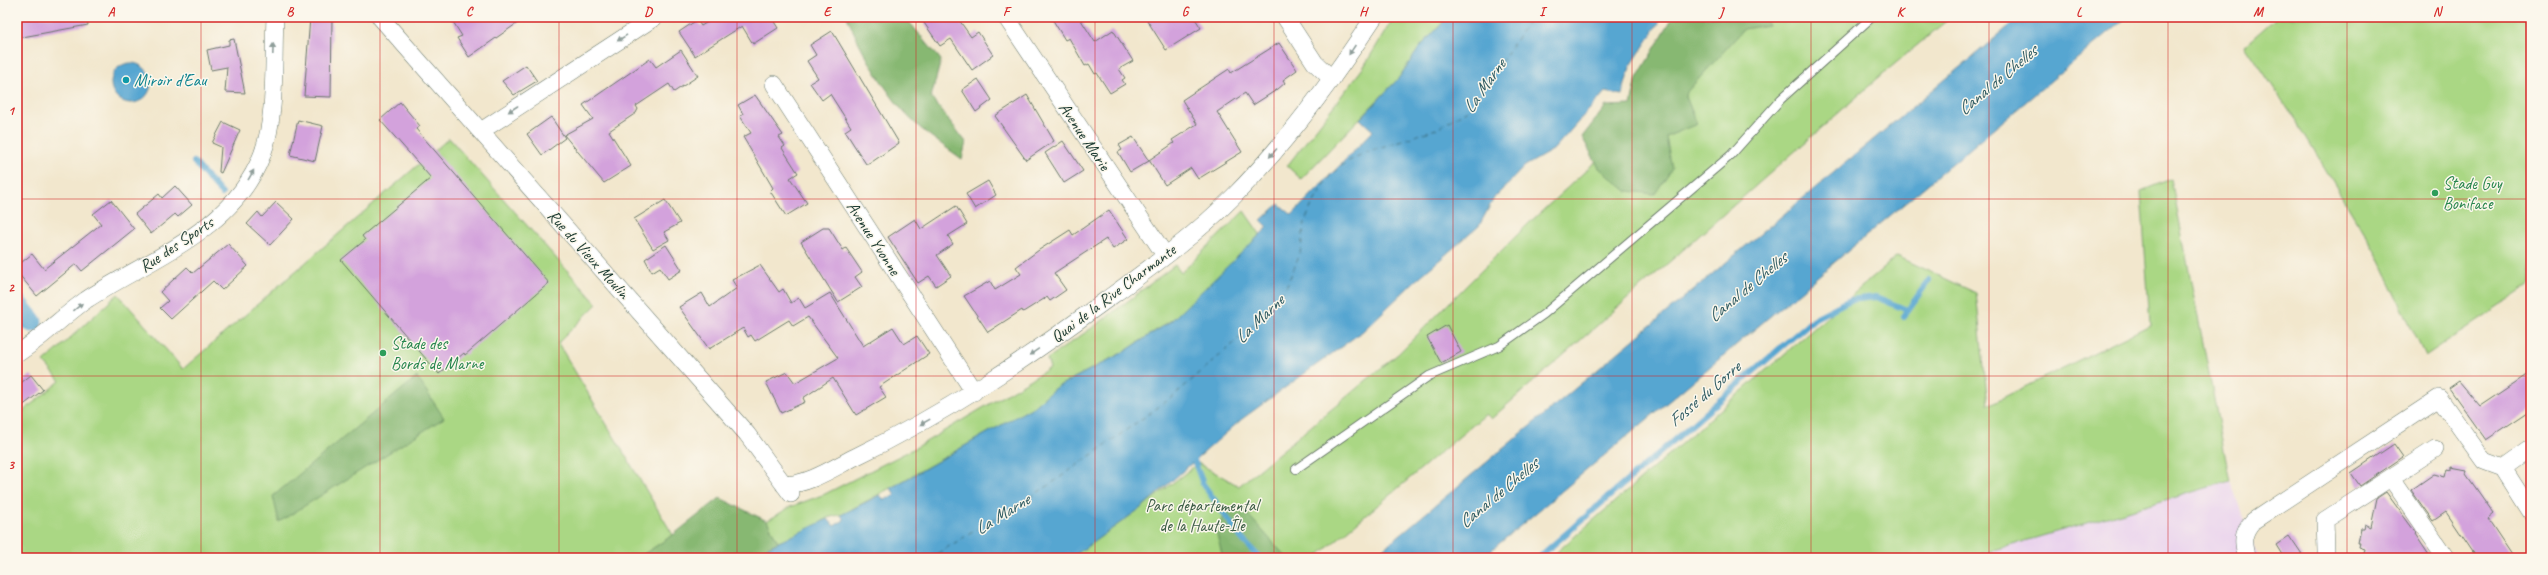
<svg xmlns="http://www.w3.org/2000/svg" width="2548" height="575" font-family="Caveat,sans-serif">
	<rect width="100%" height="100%" fill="#fbf7ec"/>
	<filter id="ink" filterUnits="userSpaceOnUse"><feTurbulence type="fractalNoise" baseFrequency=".025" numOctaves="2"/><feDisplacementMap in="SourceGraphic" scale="8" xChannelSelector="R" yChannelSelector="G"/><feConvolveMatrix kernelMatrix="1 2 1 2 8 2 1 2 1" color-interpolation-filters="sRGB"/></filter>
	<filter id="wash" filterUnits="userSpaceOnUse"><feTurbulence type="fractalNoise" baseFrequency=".012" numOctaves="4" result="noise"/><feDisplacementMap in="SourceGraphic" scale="16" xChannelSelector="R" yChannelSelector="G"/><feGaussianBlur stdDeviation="0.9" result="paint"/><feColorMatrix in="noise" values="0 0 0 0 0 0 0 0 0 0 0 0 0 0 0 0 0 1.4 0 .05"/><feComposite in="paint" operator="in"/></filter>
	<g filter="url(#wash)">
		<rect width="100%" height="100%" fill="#f2e7cd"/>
		<path fill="#e9d2ed" d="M 2230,481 L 2258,558 L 1967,558 Z"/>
		<path fill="#aad784" stroke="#648a5c" d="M 1394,17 L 1448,17 L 1420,47 L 1398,79 L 1301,179 L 1287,166 L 1363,68 Z
			M 1740,17 L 1951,17 L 1885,72 L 1491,419 L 1486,414 L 1315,558 L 1071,558 L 1141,508 L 1198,463 L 1239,486 L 1398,354 L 1527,225 L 1648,113 Z
			M 2277,17 L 2531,17 L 2531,285 L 2425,356 L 2377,255 L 2302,130 L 2245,45 Z
			M 449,138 L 597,304 L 558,343 L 673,535 L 638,558 L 17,558 L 17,416 L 60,381 L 44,362 L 118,294 L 183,369 Z
			M 2171,179 L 2230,481 L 1967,558 L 1550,558 L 1897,256 L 1976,293 L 1988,405 L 2150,325 L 2141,191 Z
			M 1244,211 L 1260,234 L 1221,278 L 1183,312 L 1127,350 L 1055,388 L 1033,407 L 892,487 L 843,514 L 827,518 L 806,533 L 778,542 L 767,521 L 790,507 L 825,494 L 917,447 L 1050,368 L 1047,359 L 1099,323 L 1175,265 L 1181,273 Z"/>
		<path fill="#87b872" stroke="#537a53" d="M 847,17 L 905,17 L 941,60 L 931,97 L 966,142 L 962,159 C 940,143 915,127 898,105 C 878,79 860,48 847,17 Z
			M 1673,17 L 1766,17 L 1768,25 L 1744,29 L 1685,94 L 1697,124 L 1666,137 L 1672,168 L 1655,194 L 1627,191 L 1599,168 L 1582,137 L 1606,106 L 1631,105 L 1637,78 Z
			M 417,377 L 444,418 L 279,522 L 273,496 Z
			M 720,498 L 767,521 L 778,542 L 745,558 L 638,558 L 673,535 Z
			M 1242,508 L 1287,558 L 1223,558 L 1216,531 L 1224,516 Z"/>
		<path fill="#57a6d1" stroke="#3b7282" d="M 1448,17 L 1663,17 L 1630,67 L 1622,95 L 1605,92 L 1553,150 L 1525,166 L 1494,198 L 1479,226 L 1415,281 L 1363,331 L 1242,419 L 1141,508 L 1071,558 L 745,558 L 828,519 L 834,526 L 844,520 L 841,515 L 880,495 L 884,500 L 895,495 L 891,488 L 1033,407 L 1055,388 L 1124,352 L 1171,321 L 1268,227 L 1261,220 L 1279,204 L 1292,215 L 1373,131 L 1360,119 L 1398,79 L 1420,47 Z
			M 2020,17 L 2127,17 L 1482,558 L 1372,558 Z
			M111 83a20 20 0 1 1 40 0a20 20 0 1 1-40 0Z"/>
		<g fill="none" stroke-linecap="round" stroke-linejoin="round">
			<path stroke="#57a6d1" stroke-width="6" d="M 194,162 L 222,194
				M 1903,317 L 1929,280
				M 1192,455 L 1203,484 L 1242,539 L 1260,558
				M 1538,558 L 1815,318 L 1850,300 L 1876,297 L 1907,310"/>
			<path stroke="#57a6d1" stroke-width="21" d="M 17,304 L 32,322"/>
			<path stroke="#305c63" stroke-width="1" stroke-dasharray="5 4" stroke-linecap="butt" d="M 930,558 L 1048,486 L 1171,398 L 1233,344 L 1275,303 L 1287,285 L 1300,254 L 1305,222 L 1311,207 L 1330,175 L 1347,162 L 1364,153 L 1436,129 L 1471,108 L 1531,17"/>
		</g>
		<g id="blocks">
			<path fill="#d3a2dc" d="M 17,17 L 87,17 L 88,25 L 17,38 Z
				M 310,17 L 332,17 L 331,97 L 304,96 Z
				M 450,17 L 526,17 L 469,57 L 457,38 L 462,36 Z
				M 716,17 L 771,17 L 778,28 L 753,44 L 742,26 L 695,56 L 679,32 L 697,20 L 701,26 Z
				M 920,17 L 957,17 L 971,37 L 978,32 L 993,55 L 972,70 L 951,39 L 940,46 Z
				M 1051,17 L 1079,17 L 1095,42 L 1113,30 L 1133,61 L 1119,69 L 1125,78 L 1122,80 L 1125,84 L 1110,93 L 1097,73 L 1095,74 L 1089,64 L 1085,66 L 1069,38 L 1065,40 Z
				M 1145,17 L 1194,17 L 1201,28 L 1166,50 Z
				M 832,31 L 899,143 L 869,164 L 866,164 L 845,131 L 851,127 L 830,94 L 822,100 L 810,83 L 818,78 L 807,61 L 816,55 L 810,45 Z
				M 234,39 L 235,44 L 245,93 L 225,92 L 227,67 L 211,70 L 207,50 L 229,45 L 229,40 Z
				M 1279,43 L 1297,70 L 1283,80 L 1285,83 L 1278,89 L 1253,105 L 1245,93 L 1217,112 L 1242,152 L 1198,179 L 1191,168 L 1165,185 L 1149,160 L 1174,143 L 1172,140 L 1197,124 L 1182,100 L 1229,69 L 1231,73 Z
				M 681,50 L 698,76 L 674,92 L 669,84 L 636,106 L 638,109 L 636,113 L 609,131 L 631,166 L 604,183 L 564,135 L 593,119 L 583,105 L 650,59 L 656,67 Z
				M 526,65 L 537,81 L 514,95 L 502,81 Z
				M 978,79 L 992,100 L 976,112 L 962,90 Z
				M 755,95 L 783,135 L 779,137 L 785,146 L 782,148 L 798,173 L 790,178 L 807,203 L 786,216 L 770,191 L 773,188 L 743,137 L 751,133 L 740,116 L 743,114 L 738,105 Z
				M 1027,95 L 1054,141 L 1026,160 L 995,116 Z
				M 400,102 L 420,126 L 416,129 L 549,283 L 465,355 L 464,353 L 439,374 L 341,260 L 365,240 L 362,236 L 431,178 L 380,120 Z
				M 551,117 L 565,138 L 542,155 L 527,134 Z
				M 298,120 L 323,126 L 315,161 L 290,155 Z
				M 223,122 L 240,130 L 221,173 L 219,172 L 221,147 L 212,143 Z
				M 1133,137 L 1149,161 L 1130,172 L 1118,152 L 1122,150 L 1119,145 Z
				M 1063,141 L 1083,171 L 1064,183 L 1045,153 Z
				M 988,181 L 996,195 L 975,209 L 966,194 Z
				M 175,186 L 192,205 L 178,217 L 175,214 L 151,234 L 135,214 L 159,194 L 162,198 Z
				M 111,200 L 134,229 L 82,271 L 76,264 L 37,296 L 17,272 L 17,266 L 32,254 L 44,269 L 101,224 L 93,214 Z
				M 665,200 L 680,223 L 664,232 L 669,240 L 653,249 L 634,219 Z
				M 276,202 L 294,219 L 270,245 L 247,224 L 258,212 L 262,217 Z
				M 956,206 L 967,224 L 948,236 L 953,244 L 937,255 L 951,276 L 936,286 L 929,276 L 918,283 L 888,237 L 915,219 L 921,229 Z
				M 1109,210 L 1128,239 L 1113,249 L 1106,239 L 1054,273 L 1066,290 L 1050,301 L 1047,297 L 1023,312 L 1022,310 L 988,332 L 964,296 L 990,281 L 995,290 L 1021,274 L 1016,267 L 1039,250 L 1070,230 L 1073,235 Z
				M 823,228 L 829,228 L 843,250 L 846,248 L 862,272 L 855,277 L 862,287 L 838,302 L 801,242 Z
				M 228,244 L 248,266 L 222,290 L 213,281 L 171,319 L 160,308 L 168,301 L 160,292 L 187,267 L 193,273 Z
				M 666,245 L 682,270 L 668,279 L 660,267 L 652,272 L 645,259 Z
				M 760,265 L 779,292 L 783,289 L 791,303 L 799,298 L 805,308 L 830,293 L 863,346 L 893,327 L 904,344 L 917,336 L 929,354 L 879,387 L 886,397 L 856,415 L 833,378 L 803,398 L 805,402 L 781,413 L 766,382 L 787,372 L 795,383 L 838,358 L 808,317 L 793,326 L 789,320 L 755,341 L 751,335 L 748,337 L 743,328 L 709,349 L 679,307 L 702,293 L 710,307 L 737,288 L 732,280 Z
				M 1447,325 L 1461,352 L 1441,363 L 1427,337 Z
				M 2531,372 L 2531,410 L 2486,440 L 2449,388 L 2459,381 L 2480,406 Z
				M 31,375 L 43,390 L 17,410 L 17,386 Z
				M 2394,444 L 2403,457 L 2360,486 L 2351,473 Z
				M 2451,467 L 2467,470 L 2466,474 L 2494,514 L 2488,519 L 2514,558 L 2477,558 L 2446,512 L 2433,521 L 2411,490 L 2434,474 L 2445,477 L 2447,469 L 2451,470 Z
				M 2386,492 L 2416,533 L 2415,534 L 2431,558 L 2363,558 L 2365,549 L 2359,547 L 2360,543 L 2358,543 L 2361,528 L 2364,528 L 2365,524 L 2371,527 L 2377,498 Z
				M 2289,536 L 2304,558 L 2284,558 L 2276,545 Z"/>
		</g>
	</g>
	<g filter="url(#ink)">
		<use href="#blocks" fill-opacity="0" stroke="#69786a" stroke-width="1"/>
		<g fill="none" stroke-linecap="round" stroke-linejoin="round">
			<g stroke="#69786a" stroke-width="10">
				<path id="service" d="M 1296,469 L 1429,376 L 1499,346 L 1544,314 L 1731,155 L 1781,99 L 1872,17"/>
			</g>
			<g stroke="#69786a" stroke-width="18">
				<path id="minor" d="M 380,17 L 747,434 L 791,494
					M 1006,17 L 1165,255
					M 1285,17 L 1315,63 L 1332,79
					M 774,84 L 974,392
					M 481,131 L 655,17
					M 17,354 C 42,338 62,317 86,300 C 148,259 233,231 262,155 C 277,117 273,58 275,17
					M 2503,468 L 2531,512
					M 2503,468 L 2531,448
					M 2391,478 L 2446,558
					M 784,485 C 810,484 833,468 855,457 C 945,414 1026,359 1106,300 C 1150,268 1196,235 1234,196 C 1288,141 1332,81 1374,17
					M 2326,551 L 2325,520 L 2435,449
					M 2247,558 C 2242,543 2242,533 2253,521 L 2439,398 L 2484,461 L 2503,468"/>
			</g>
			<use href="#service" stroke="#fff" stroke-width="8"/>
			<use href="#minor" stroke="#fff" stroke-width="17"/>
		</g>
		<defs><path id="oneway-solid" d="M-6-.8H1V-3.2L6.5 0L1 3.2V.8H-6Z"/></defs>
		<g fill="#8f9e9a">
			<use href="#oneway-solid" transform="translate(622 38) rotate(148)"/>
			<use href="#oneway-solid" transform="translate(273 49) rotate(-88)"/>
			<use href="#oneway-solid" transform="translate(1352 50) rotate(124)"/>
			<use href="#oneway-solid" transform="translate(513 109) rotate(147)"/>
			<use href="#oneway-solid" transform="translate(1273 153) rotate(131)"/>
			<use href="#oneway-solid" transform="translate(251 175) rotate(-60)"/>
			<use href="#oneway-solid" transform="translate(78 307) rotate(-40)"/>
			<use href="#oneway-solid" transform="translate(1034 352) rotate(145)"/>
			<use href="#oneway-solid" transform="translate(925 422) rotate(151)"/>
		</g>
	</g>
	<path fill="none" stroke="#d62828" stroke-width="1" stroke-opacity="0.55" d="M 201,17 L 201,558M 380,17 L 380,558M 559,17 L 559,558M 737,17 L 737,558M 916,17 L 916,558M 1095,17 L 1095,558M 1274,17 L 1274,558M 1453,17 L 1453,558M 1632,17 L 1632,558M 1811,17 L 1811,558M 1989,17 L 1989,558M 2168,17 L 2168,558M 2347,17 L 2347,558M 17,199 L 2531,199M 17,376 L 2531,376"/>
	<circle fill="#0f9aa8" stroke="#fbf7ec" stroke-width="1.5" cx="126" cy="80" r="4"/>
	<g fill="#2e9e5b" stroke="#fbf7ec" stroke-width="1.5">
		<circle cx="2435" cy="193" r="4"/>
		<circle cx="383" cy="353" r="4"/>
	</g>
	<g text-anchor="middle" stroke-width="3" stroke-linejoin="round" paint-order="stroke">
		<g font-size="17" fill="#0d838f" stroke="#fbf7ec" text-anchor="start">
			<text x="134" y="86">Miroir d’Eau</text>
		</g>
		<g font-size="17" fill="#1f3d34" stroke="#fbf7ec">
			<text transform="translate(1085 136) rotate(56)" y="6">Avenue Marie</text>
			<text transform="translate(874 238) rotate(57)" y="6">Avenue Yvonne</text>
			<text transform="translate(176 244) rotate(-34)" y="6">Rue des Sports</text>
			<text transform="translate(589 254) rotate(48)" y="6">Rue du Vieux Moulin</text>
			<text transform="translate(1113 293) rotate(-37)" y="6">Quai de la Rive Charmante</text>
		</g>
		<g font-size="17" fill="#27864d" stroke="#fbf7ec" text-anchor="start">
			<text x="2443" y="189">Stade Guy<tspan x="2443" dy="20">Boniface</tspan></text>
			<text x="391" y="349">Stade des<tspan x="391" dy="20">Bords de Marne</tspan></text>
		</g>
		<g font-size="17" fill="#3b5c44" stroke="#fbf7ec">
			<text x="1202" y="511">Parc départemental<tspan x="1202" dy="20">de la Haute-Île</tspan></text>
		</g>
		<g font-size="18" font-style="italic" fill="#305c63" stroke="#fbf7ec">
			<text transform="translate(1997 80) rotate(-40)" y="6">Canal de Chelles</text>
			<text transform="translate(1484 86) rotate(-55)" y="6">La Marne</text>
			<text transform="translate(1747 287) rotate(-40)" y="6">Canal de Chelles</text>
			<text transform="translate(1259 319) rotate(-44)" y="6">La Marne</text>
			<text transform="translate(1704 394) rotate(-41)" y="6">Fossé du Gorre</text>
			<text transform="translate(1498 493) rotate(-40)" y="6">Canal de Chelles</text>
			<text transform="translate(1002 514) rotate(-32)" y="6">La Marne</text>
		</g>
	</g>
	<rect width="2548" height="575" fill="none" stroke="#fbf7ec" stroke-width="44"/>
	<rect x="22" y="22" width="2504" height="531" fill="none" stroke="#d62828" stroke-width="1.5"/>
	<g font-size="13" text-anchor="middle" font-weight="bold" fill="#d62828">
		<text x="111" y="16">A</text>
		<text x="290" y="16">B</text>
		<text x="469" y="16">C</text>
		<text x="648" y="16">D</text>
		<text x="827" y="16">E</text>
		<text x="1006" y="16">F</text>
		<text x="1185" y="16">G</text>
		<text x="1363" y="16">H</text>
		<text x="1542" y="16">I</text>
		<text x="1721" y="16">J</text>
		<text x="1900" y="16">K</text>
		<text x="2079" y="16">L</text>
		<text x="2258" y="16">M</text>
		<text x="2437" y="16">N</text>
		<text x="11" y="115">1</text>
		<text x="11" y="292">2</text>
		<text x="11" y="469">3</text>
	</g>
</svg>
